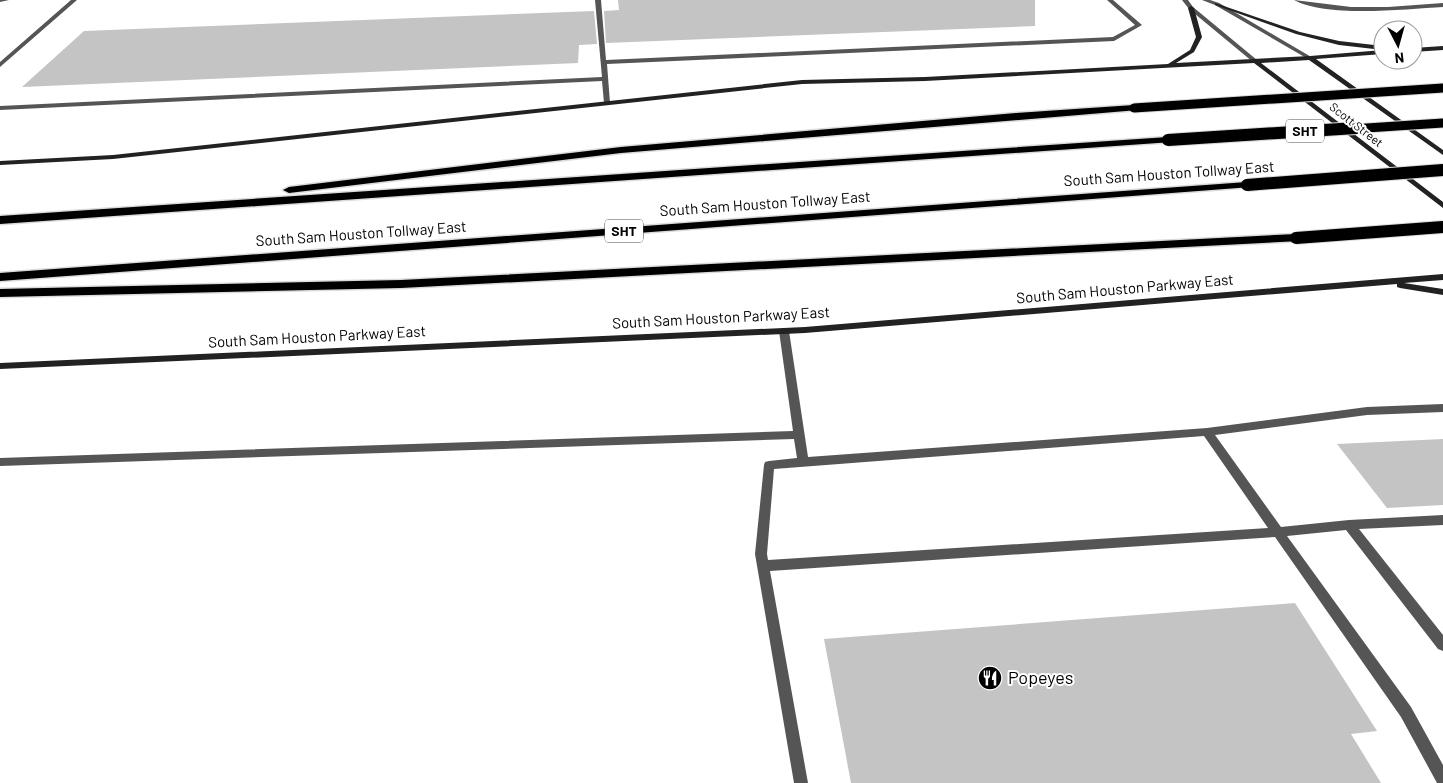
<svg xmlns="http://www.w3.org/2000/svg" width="1443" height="783" font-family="Barlow,sans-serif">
	<rect width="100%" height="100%" fill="#fff"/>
	<path fill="#c4c4c4" d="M 618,0 L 1035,0 L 1035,26 L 606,43 L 604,11 L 619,10 Z
		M 594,11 L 597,44 L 579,45 L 578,63 L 22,87 L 84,31 Z
		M 1443,439 L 1443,505 L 1387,508 L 1337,444 Z
		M 1295,603 L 1377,731 L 1351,734 L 1381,783 L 851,783 L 824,639 Z"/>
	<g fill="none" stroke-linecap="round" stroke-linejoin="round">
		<g stroke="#dbdbdb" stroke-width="3">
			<path id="motorway" d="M 1134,105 L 1138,106 L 1138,110 L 621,153 L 289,193 L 283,190 L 289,187 L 621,147 L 1016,113 Z
				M 1168,137 L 1173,140 L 1172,142 L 0,224 L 0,216 Z
				M 1247,182 L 1253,185 L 1251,187 L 0,281 L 0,273 Z
				M 1296,234 L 1302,238 L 1300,241 L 401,288 L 0,297 L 0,289 L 401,280 Z"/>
		</g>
		<path fill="#555" fill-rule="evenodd" d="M 0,0 L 9,0 L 0,2 Z
			M 71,0 L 77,0 L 0,67 L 0,62 Z
			M 595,0 L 601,0 L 606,60 L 1113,37 L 1135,25 L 1107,0 L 1113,0 L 1142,25 L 1114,41 L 607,64 L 610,103 L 607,105 L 604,103 L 602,81 L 0,110 L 0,106 L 602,77 Z
			M 1294,0 L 1351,7 L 1388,7 L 1443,3 L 1443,7 C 1405,9 1327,18 1294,0 Z
			M 784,328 L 789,331 L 808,457 L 1207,428 L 1367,407 L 1443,404 L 1443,412 L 1367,415 L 1215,435 L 1281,527 L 1349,520 L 1443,515 L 1443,525 L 1359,529 L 1443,635 L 1443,651 L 1438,649 L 1346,530 L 1287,536 L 1411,707 L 1443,765 L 1443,783 L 1437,783 L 1401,717 L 1275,537 L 770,571 L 808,783 L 794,783 L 755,554 L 764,465 L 765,462 L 769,461 L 797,458 L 794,439 L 0,466 L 0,458 L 793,431 L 779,331 ZM 1204,436 L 1268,528 L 768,560 L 767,554 L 774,469 Z"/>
		<path fill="#555" fill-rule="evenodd" d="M 1182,0 L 1188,0 L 1193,7 L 1257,60 L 1257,62 L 1253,62 L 1189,9 Z
			M 1202,0 L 1210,0 L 1219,3 L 1313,58 L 1308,59 L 1215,5 Z"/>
		<path fill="#222" fill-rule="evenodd" d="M 1215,3 L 1300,32 L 1339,41 L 1383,46 L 1383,50 L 1339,45 L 1296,34 L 1215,5 Z
			M 1191,6 L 1194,8 L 1202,37 L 1194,52 L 1176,63 L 1310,56 L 1383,50 L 1383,54 L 1316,59 L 1443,150 L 1443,155 L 1309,60 L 1261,63 L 1443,202 L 1443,208 L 1254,63 L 925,81 L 802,84 L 113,159 L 0,165 L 0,161 L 113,155 L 802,80 L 925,77 L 1168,64 L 1190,50 L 1196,37 L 1188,8 Z
			M 1443,46 L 1443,50 L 1413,52 L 1413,48 Z
			M 1443,274 L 1443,280 L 1404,283 L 1443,289 L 1443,295 L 1400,288 L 1397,287 L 1397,284 L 805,333 L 0,369 L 0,363 L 805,327 Z"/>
		<use href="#motorway" fill="#000" fill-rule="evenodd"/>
		<g stroke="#dbdbdb" stroke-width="11" stroke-linecap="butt">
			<path id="motorway-bridge-far1" d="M 1134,108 L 1443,88
				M 1336,130 L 1443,123"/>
		</g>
		<g stroke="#dbdbdb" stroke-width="14" stroke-linecap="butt">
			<path id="motorway-bridge" d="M 1168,140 L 1356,128
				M 1247,185 L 1443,170
				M 1296,238 L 1443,227"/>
		</g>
		<use href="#motorway-bridge-far1" stroke="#000" stroke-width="9"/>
		<use href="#motorway-bridge" stroke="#000" stroke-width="12"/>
	</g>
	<defs>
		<g id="restaurant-disc" transform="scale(1.25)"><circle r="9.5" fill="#000" stroke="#fff"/><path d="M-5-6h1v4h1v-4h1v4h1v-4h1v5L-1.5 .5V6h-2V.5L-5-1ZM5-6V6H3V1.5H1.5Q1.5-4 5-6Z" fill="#fff"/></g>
	</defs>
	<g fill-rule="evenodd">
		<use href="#restaurant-disc" x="990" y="678"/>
	</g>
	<g text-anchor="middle" stroke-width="4" stroke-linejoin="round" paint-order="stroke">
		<g font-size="12" fill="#000" stroke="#fff">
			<text transform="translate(1356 125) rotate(38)" y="4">Scott Street</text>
		</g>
		<g fill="#fff" stroke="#4c4c4c" stroke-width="1">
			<rect x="1286" y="119.5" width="38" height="23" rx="4"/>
			<rect x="605" y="219.5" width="38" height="23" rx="4"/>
		</g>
		<g font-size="14" font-weight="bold" fill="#000">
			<text x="1305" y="136">SHT</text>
			<text x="624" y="236">SHT</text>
		</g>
		<g font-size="15" fill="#000" stroke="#fff">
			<text transform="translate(1169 174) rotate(-4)" y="5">South Sam Houston Tollway East</text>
			<text transform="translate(765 204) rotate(-4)" y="5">South Sam Houston Tollway East</text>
			<text transform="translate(361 234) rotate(-4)" y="5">South Sam Houston Tollway East</text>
			<text transform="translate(1125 289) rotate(-5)" y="5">South Sam Houston Parkway East</text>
			<text transform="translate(721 318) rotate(-3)" y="5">South Sam Houston Parkway East</text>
			<text transform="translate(317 337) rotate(-3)" y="5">South Sam Houston Parkway East</text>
		</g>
		<g font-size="18" fill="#000" stroke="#fff" text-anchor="start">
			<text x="1008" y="684">Popeyes</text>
		</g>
	</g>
	<g transform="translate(1398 45) rotate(174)"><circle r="24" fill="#ffffff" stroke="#999999"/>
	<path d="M0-4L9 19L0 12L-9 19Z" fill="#000000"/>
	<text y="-8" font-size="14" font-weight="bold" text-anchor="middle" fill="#000000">N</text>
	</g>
</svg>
